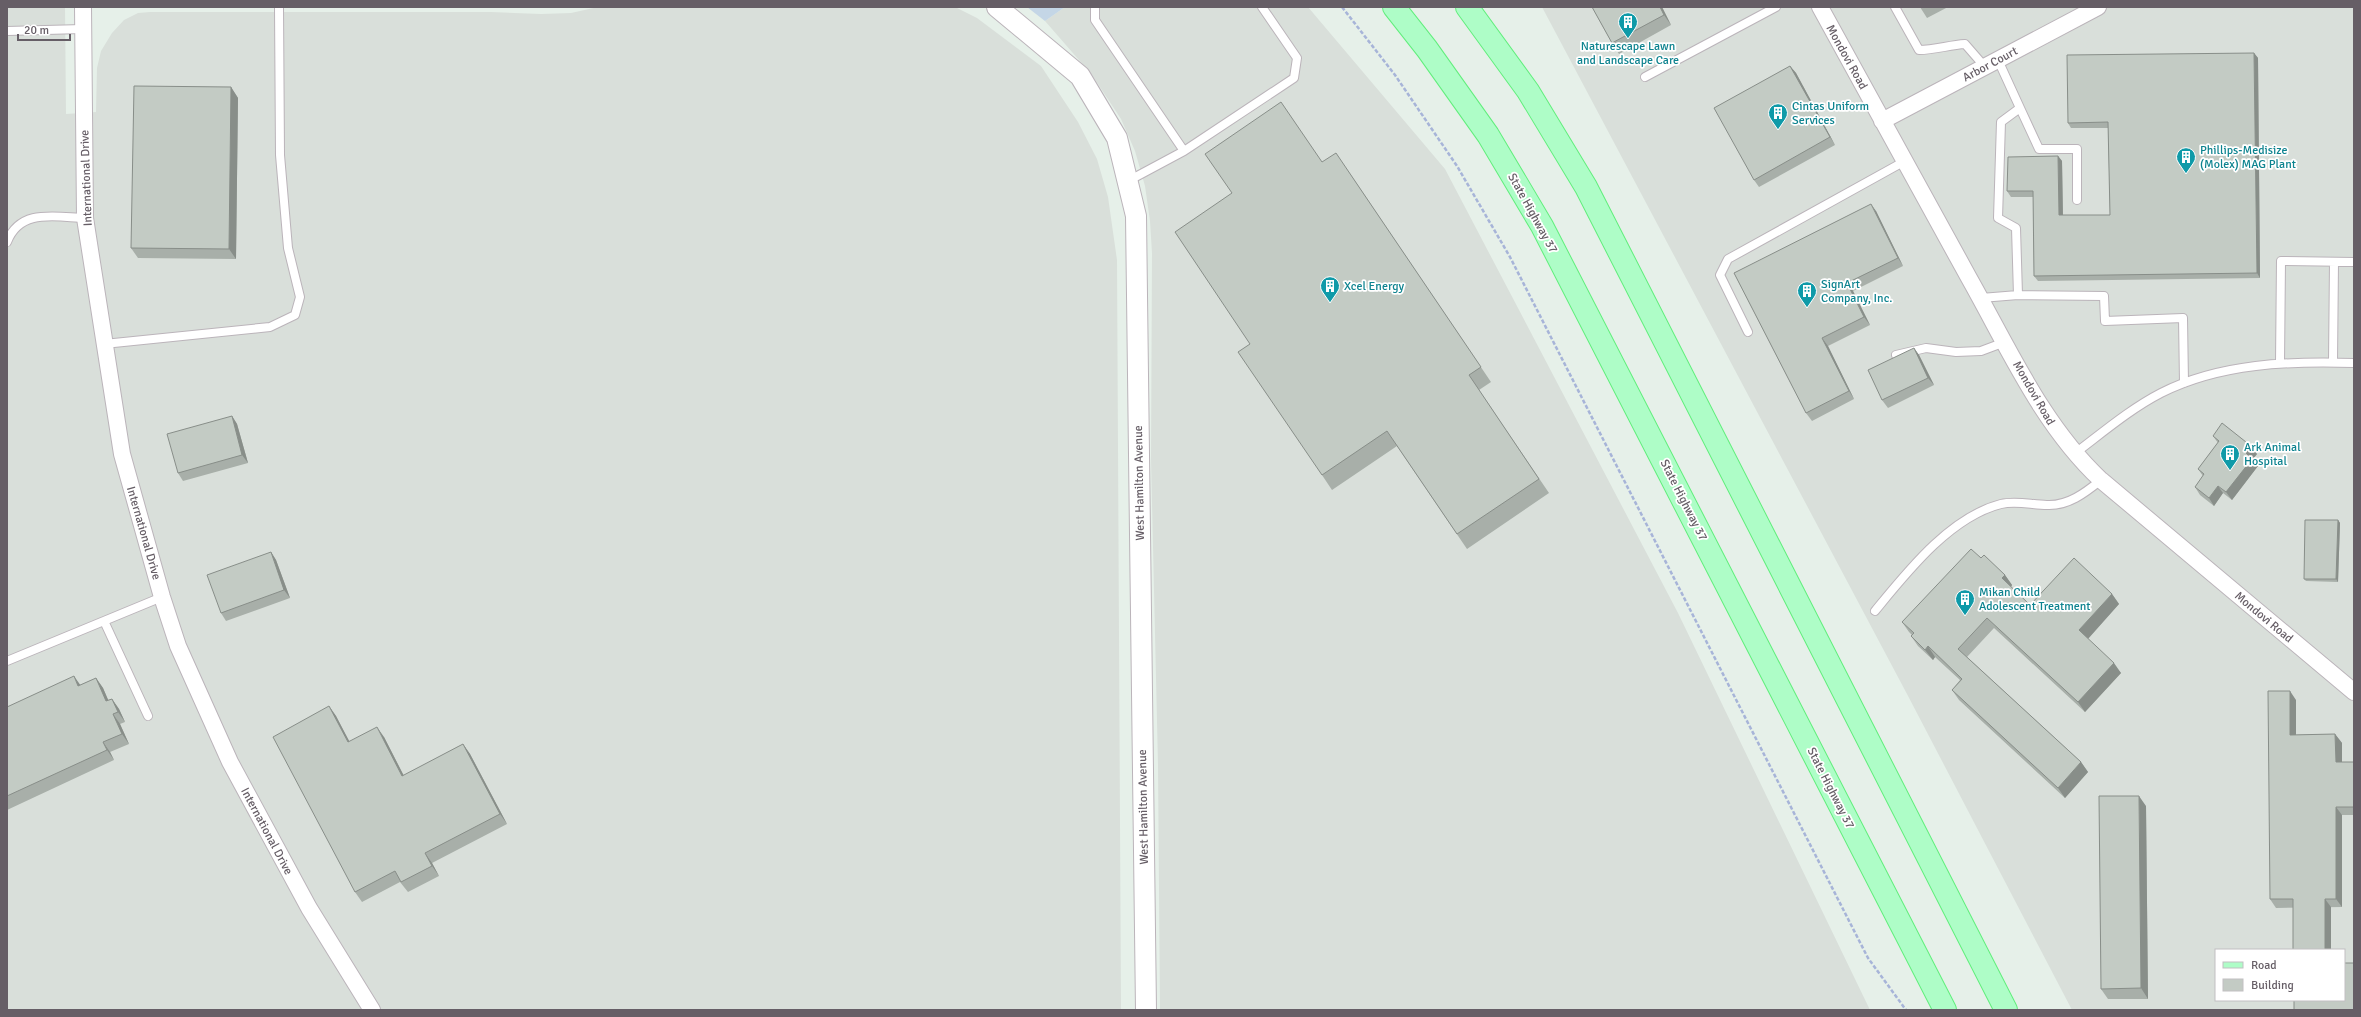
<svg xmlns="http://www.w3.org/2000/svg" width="2361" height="1017" font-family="Signika,sans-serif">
	<rect width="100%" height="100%" fill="#e6f0e9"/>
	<path fill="#d9dfda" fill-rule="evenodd" d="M 7,7 L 65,7 L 66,114 L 96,112 L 97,68 L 101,51 L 112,33 L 124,20 L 138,13 L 150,12 L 491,12 L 541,14 L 571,13 L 598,7 L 955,7 L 977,18 L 1041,66 L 1078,122 L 1097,159 L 1108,197 L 1117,260 L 1121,1010 L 7,1010 Z
		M 1065,7 L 1308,7 L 1445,169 L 1678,613 L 1870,1010 L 1160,1010 L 1158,765 L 1151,459 L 1152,253 L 1150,221 L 1145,186 L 1135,151 L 1121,119 L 1092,75 L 1045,21 Z
		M 1542,7 L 2354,7 L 2354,1010 L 2072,1010 L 1907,694 ZM 2216,950 L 2344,950 L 2344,1000 L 2216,1000 Z"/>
	<path fill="#c4d6e6" d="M 1027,7 L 1065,7 L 1045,21 Z"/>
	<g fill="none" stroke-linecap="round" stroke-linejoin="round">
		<g stroke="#bbb4ba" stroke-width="10">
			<path id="service" d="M 1095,7 L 1095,20 L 1184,151
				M 1895,7 L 1919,50 C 1935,50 1949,45 1965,44 L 1985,67
				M 7,31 L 83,29
				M 1998,60 L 2020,108 L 2001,122 L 1998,218 L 2016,228 L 2018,295
				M 1645,77 L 1776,7
				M 2020,108 L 2039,149 L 2077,149 L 2077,200
				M 1128,181 L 1184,151 L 1294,78 L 1297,58 L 1262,7
				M 7,242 C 20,208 55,217 85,218
				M 1981,298 L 2018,295 L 2104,296 L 2105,321 L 2183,318 L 2184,383
				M 1748,332 L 1720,275 L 1728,259 L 1905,161
				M 104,344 L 270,327 L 295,315 L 300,297 L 288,248 L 280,155 L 279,7
				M 1896,355 L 1926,348 L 1956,352 L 1981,351 L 2005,342
				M 2280,362 L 2281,261 L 2354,262
				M 2333,362 L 2334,262
				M 2074,454 C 2102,433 2130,409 2161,393 C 2220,363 2290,361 2354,363
				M 1875,611 C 1907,572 1950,517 2001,504 C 2016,500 2032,505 2047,505 C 2068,506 2085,493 2101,480
				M 104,621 L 148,716
				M 7,661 L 162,597"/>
		</g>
		<g stroke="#bbb4ba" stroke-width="18">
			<path id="minor" d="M 83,7 L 85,218 L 122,454 L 162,597 L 178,646 L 230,762 L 309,908 L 372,1010
				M 1820,7 C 1869,97 1919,187 1969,278 C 2008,347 2042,425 2101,480 L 2354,692
				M 1882,121 L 2098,7"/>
		</g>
		<g stroke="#bbb4ba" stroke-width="22">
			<path id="tertiary" d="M 997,7 L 1080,76 L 1117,138 L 1136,216 L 1146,1010"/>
		</g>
		<g stroke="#61ee7c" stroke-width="24">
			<path id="primary" d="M 1394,7 L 1427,49 L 1488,135 L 1542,226 L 1945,1010
				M 1467,7 L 1528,91 L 1586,187 L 2006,1010"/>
		</g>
		<path stroke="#a7b4d8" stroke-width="2.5" stroke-dasharray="4 2" stroke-linecap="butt" d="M 1342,7 L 1395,75 L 1457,166 L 1510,257 L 1868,958 L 1906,1010"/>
		<use href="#service" stroke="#fff" stroke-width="8"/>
		<use href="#minor" stroke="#fff" stroke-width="16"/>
		<use href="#tertiary" stroke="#fff" stroke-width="20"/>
		<use href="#primary" stroke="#aefdc7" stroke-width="22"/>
	</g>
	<path fill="#a8afa9" d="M 1592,7 L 1662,7 L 1671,25 L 1619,54 L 1612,43 Z
		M 1920,7 L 1948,7 L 1927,18 Z
		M 2254,53 L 2258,58 L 2260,278 L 2038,281 L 2034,276 L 2033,197 L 2011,197 L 2007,191 L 2058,156 L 2062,161 L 2063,215 L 2110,215 L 2108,128 L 2071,128 L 2068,123 Z
		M 1790,66 L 1796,73 L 1835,145 L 1759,187 L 1754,180 Z
		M 231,87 L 238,98 L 236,259 L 138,258 L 131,248 Z
		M 1323,162 L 1346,168 L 1491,382 L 1479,390 L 1549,493 L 1467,549 L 1397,446 L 1332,490 L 1322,475 L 1250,344 Z
		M 1876,211 L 1903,266 L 1853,291 L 1870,325 L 1828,346 L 1854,399 L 1812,421 L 1806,413 L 1734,273 Z
		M 1914,348 L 1919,355 L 1934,385 L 1888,408 L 1882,400 Z
		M 232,416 L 237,424 L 248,463 L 183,481 L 178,473 Z
		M 2213,436 L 2257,454 L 2253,459 L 2258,466 L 2232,500 L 2223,493 L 2214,506 L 2200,495 L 2195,487 L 2203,476 L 2198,469 L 2218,443 Z
		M 2338,520 L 2340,523 L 2338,582 L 2306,581 L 2304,579 Z
		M 271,552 L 276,560 L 290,598 L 226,621 L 221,613 Z
		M 1981,558 L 2005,575 L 2012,585 L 2011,587 L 2030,605 L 2112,594 L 2119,604 L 2088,639 L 2121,673 L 2085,712 L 1994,628 L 1967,657 L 2081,762 L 2088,772 L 2065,798 L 1959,700 L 1952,690 L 1960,680 L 1935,657 L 1933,660 L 1918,646 L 1911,636 L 1912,635 L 1909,632 L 1902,622 Z
		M 96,678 L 103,688 L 108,700 L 112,699 L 119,709 L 125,722 L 120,724 L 129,744 L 110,752 L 114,760 L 7,810 L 7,707 L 80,685 Z
		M 2296,700 L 2296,735 L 2335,734 L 2342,743 L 2342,762 L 2354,762 L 2354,815 L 2342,815 L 2342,907 L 2276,908 L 2270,899 Z
		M 329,706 L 336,716 L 349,742 L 384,737 L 404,776 L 463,744 L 470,754 L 507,824 L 432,863 L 439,876 L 408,892 L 400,882 L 362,902 L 355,892 Z
		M 2146,806 L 2148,999 L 2108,999 L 2101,989 Z"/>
	<path fill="#888e89" d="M 1660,7 L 1662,7 L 1671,25 L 1664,15 Z
		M 2254,53 L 2258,58 L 2260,278 L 2257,273 Z
		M 1790,66 L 1796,73 L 1835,145 L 1830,137 Z
		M 7,70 L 8,71 L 8,152 L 7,150 Z
		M 231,87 L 238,98 L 236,259 L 229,249 Z
		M 2058,156 L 2062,161 L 2063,221 L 2059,215 Z
		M 1871,204 L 1876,211 L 1903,266 L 1898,258 Z
		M 1847,283 L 1853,291 L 1870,325 L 1864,317 Z
		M 1822,338 L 1828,346 L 1854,399 L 1849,391 Z
		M 1914,348 L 1919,355 L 1934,385 L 1928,378 Z
		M 232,416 L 237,424 L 248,463 L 242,455 Z
		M 2251,446 L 2257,454 L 2253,459 L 2258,466 L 2232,500 L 2226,492 L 2246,453 Z
		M 2218,486 L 2223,493 L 2214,506 L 2209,498 Z
		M 2338,520 L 2340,523 L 2338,582 L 2336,579 Z
		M 271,552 L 276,560 L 290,598 L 284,590 Z
		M 2005,575 L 2012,585 L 2010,588 L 2002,578 Z
		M 2112,594 L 2119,604 L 2086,641 L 2079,630 Z
		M 1928,646 L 1935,657 L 1933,660 L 1925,650 Z
		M 2114,663 L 2121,673 L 2085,712 L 2078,702 Z
		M 74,676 L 81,686 L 78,686 Z
		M 96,678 L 103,688 L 113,711 L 106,701 Z
		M 2290,691 L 2296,700 L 2296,743 L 2290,735 Z
		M 112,699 L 119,709 L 125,722 L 118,712 Z
		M 329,706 L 336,716 L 355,752 L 348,742 Z
		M 113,714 L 120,724 L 129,744 L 122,734 Z
		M 377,727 L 384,737 L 409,786 L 402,776 Z
		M 2335,734 L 2342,743 L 2342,770 L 2336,762 Z
		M 103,742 L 110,752 L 114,760 L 107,750 Z
		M 463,744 L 470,754 L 507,824 L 500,814 Z
		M 2081,762 L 2088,772 L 2065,798 L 2058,788 Z
		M 2139,796 L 2146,806 L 2148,999 L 2141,988 Z
		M 2336,807 L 2342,815 L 2342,907 L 2336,899 Z
		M 425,853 L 432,863 L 439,876 L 432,866 Z
		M 2325,899 L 2331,907 L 2331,950 L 2325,950 Z"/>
	<path fill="#c3cbc4" stroke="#888e89" d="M 1592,7 L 1660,7 L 1664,15 L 1612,43 Z
		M 2254,53 L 2257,273 L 2034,276 L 2033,191 L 2007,191 L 2008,157 L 2058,156 L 2059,215 L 2110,215 L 2108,122 L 2068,123 L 2067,55 Z
		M 1790,66 L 1830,137 L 1754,180 L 1714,108 Z
		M 134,86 L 231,87 L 229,249 L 131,248 Z
		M 1281,102 L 1322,162 L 1336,153 L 1481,367 L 1469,375 L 1539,479 L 1457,534 L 1387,431 L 1322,475 L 1238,352 L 1250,344 L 1175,232 L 1232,193 L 1205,154 Z
		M 1871,204 L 1898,258 L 1847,283 L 1864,317 L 1822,338 L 1849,391 L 1806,413 L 1734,273 Z
		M 1914,348 L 1928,378 L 1882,400 L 1868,370 Z
		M 232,416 L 242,455 L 178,473 L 167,434 Z
		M 2222,423 L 2251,446 L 2246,453 L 2252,459 L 2226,492 L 2218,486 L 2209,498 L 2195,487 L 2204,474 L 2198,469 L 2219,441 L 2213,436 Z
		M 2305,520 L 2338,520 L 2336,579 L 2304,579 Z
		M 1971,549 L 1981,558 L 1984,555 L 2005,575 L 2002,578 L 2030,605 L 2074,558 L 2112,594 L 2079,630 L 2114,663 L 2078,702 L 1987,618 L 1958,649 L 2081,762 L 2058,788 L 1952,690 L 1962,679 L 1928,646 L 1925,650 L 1911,636 L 1914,633 L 1902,622 Z
		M 271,552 L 284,590 L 221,613 L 207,575 Z
		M 74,676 L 78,686 L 96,678 L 106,701 L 112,699 L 118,712 L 113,714 L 122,734 L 103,742 L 107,750 L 7,796 L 7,707 Z
		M 2268,691 L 2290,691 L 2290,735 L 2335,734 L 2336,762 L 2354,762 L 2354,807 L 2336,807 L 2336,899 L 2325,899 L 2325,950 L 2293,950 L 2293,899 L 2270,899 Z
		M 329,706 L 348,742 L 377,727 L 402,776 L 463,744 L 500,814 L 425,853 L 432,866 L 401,882 L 395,871 L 355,892 L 273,737 Z
		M 2099,796 L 2139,796 L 2141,988 L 2101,989 Z
		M 2344,963 L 2354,963 L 2354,1010 L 2294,1010 L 2294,1000 L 2344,1000 Z"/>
	<defs>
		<g id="building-pin" transform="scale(1)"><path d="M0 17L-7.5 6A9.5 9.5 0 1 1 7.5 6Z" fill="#0f9aa8" stroke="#fff"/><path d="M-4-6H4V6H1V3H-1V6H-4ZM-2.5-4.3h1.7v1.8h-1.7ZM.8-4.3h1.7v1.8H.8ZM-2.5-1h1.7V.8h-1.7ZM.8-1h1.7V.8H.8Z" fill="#fff"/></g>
	</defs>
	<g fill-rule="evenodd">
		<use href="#building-pin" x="1628" y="22"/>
		<use href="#building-pin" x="1778" y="113"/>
		<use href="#building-pin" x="2186" y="157"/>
		<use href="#building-pin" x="1330" y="286"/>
		<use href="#building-pin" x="1807" y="291"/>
		<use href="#building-pin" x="2230" y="454"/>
		<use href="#building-pin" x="1965" y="599"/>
	</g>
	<g text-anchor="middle" stroke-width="3.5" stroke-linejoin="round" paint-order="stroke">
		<g font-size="12" fill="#0d838f" stroke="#fff" text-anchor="start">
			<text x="1628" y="50" text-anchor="middle">Naturescape Lawn<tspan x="1628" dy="14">and Landscape Care</tspan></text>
			<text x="1792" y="110">Cintas Uniform<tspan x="1792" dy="14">Services</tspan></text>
			<text x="2200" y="154">Phillips-Medisize<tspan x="2200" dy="14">(Molex) MAG Plant</tspan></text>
			<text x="1821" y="288">SignArt<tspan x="1821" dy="14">Company, Inc.</tspan></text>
			<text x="1344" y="290">Xcel Energy</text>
			<text x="2244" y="451">Ark Animal<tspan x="2244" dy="14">Hospital</tspan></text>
			<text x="1979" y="596">Mikan Child<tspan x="1979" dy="14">Adolescent Treatment</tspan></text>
		</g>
		<g font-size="12" fill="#665e66" stroke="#fff">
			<text transform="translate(1847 57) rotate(61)" y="4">Mondovi Road</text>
			<text transform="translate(1990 64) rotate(-28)" y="4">Arbor Court</text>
			<text transform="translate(86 178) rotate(-92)" y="4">International Drive</text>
			<text transform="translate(1533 213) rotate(61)" y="4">State Highway 37</text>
			<text transform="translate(2034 393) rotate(60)" y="4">Mondovi Road</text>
			<text transform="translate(1139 483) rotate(-91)" y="4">West Hamilton Avenue</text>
			<text transform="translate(1684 500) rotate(63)" y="4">State Highway 37</text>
			<text transform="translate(144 533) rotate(74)" y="4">International Drive</text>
			<text transform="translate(2264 617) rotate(40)" y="4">Mondovi Road</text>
			<text transform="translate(1831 788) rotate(63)" y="4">State Highway 37</text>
			<text transform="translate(1143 807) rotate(-91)" y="4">West Hamilton Avenue</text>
			<text transform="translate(267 831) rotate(62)" y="4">International Drive</text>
		</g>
	</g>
	<rect width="2361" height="1017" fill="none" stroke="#665e66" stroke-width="16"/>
	<rect x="2215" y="949" width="130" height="52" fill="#ffffff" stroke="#c2bfc2"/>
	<rect x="2223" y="962" width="20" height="6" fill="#aefdc7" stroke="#c2bfc2"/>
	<text x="2251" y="969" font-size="12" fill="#665e66">Road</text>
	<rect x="2223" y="979" width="20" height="12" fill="#c3cbc4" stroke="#c2bfc2"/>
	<text x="2251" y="989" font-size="12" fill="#665e66">Building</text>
	<path d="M18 34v6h52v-6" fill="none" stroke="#665e66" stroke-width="2"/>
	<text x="24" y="34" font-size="12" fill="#665e66" stroke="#ffffff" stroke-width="3" paint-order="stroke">20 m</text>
</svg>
